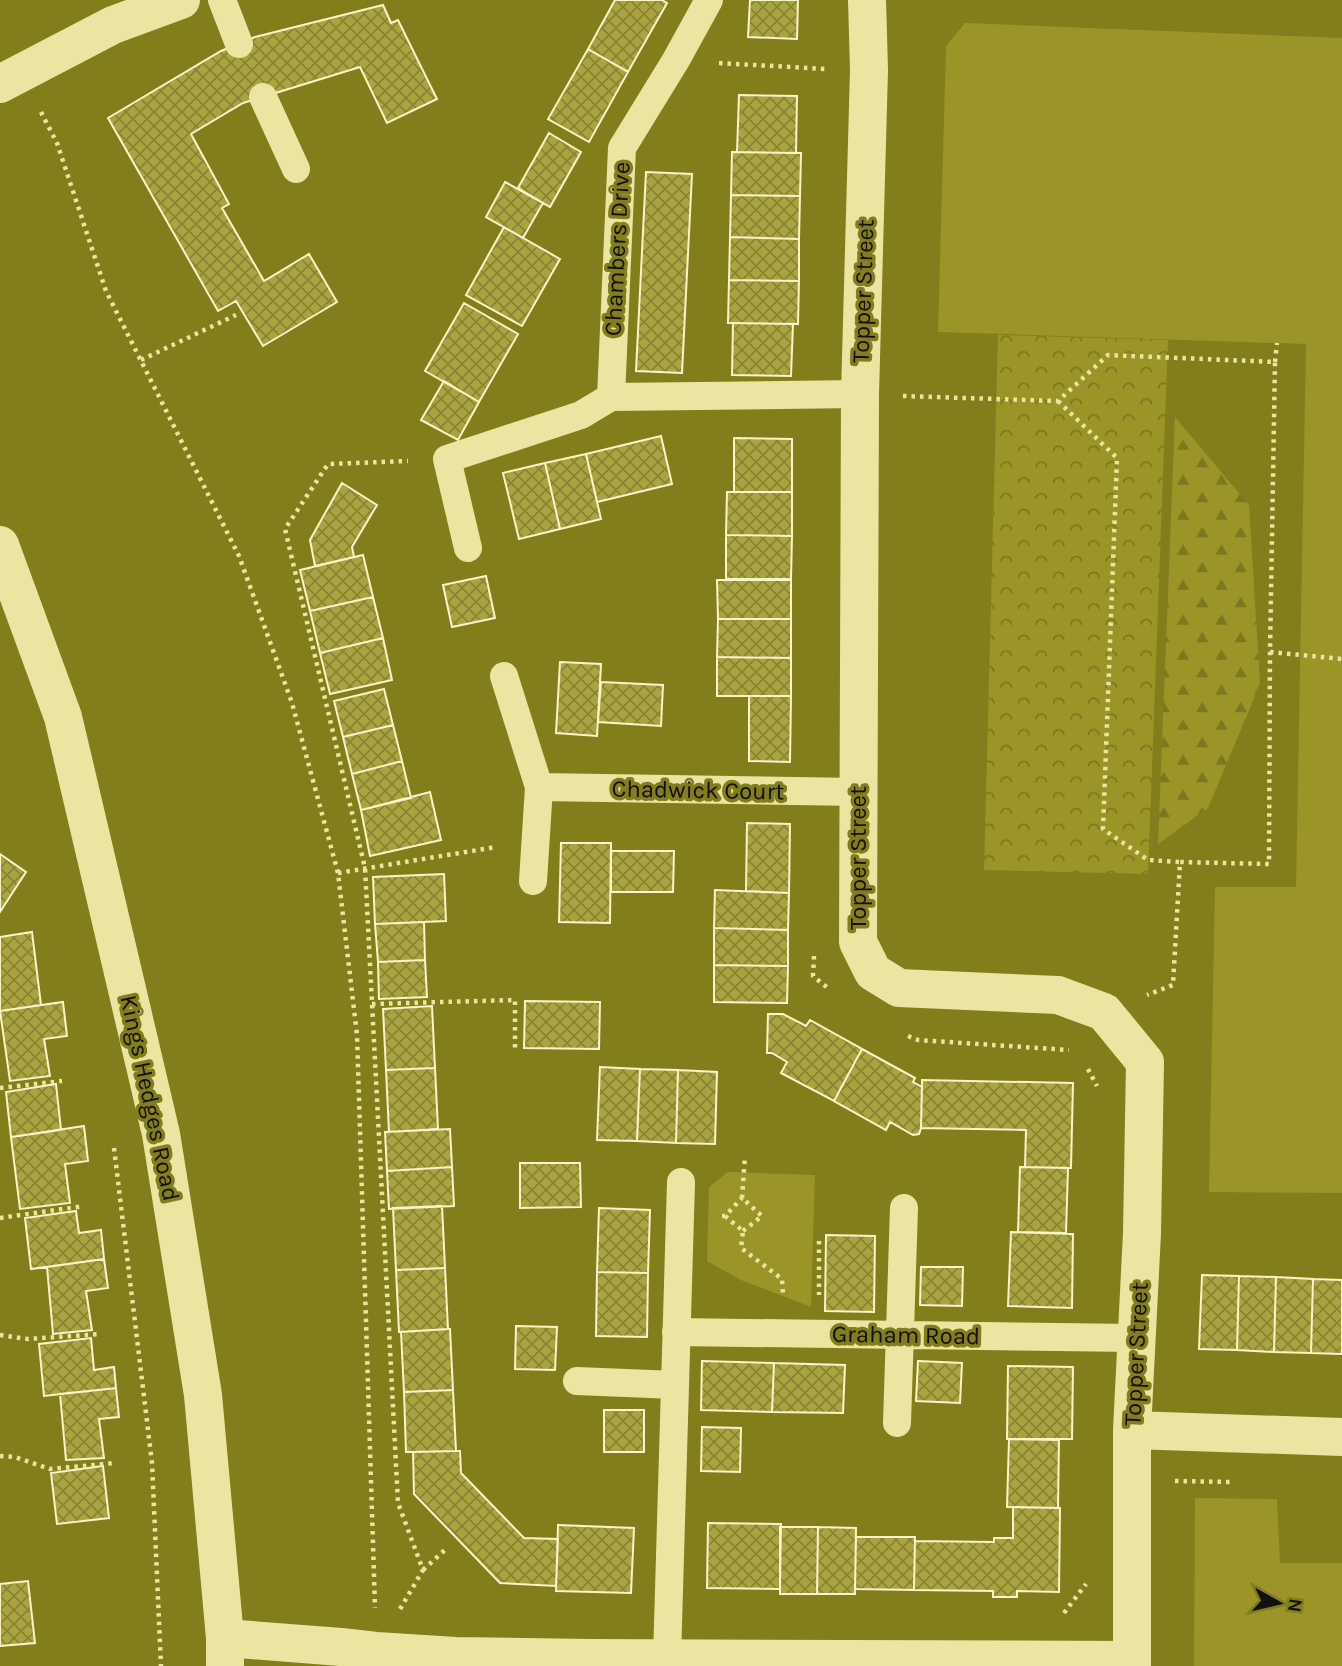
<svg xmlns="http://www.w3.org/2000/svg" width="1342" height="1666" font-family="Karla,sans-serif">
	<defs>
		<pattern id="forest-firs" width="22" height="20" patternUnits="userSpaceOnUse" patternTransform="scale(1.75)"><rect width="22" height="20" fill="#9b9426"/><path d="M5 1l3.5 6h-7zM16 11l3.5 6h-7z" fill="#7d771f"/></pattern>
		<pattern id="park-crowns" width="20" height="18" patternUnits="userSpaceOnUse" patternTransform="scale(1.75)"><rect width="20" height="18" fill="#9b9426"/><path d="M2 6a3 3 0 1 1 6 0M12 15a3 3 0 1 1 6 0" fill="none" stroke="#7d771f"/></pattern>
		<pattern id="building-cross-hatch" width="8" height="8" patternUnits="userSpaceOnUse" patternTransform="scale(1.75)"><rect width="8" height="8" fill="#aaa440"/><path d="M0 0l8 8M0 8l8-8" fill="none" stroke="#898434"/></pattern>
	</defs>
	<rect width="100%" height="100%" fill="#827e1c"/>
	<path fill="#9b9426" d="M 965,23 L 1342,38 L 1342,1193 L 1209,1192 L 1215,887 L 1296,887 L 1306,344 L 938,332 L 946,46 Z
		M 728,1172 L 815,1175 L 811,1307 L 741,1280 L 707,1261 L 709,1187 Z
		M 1195,1498 L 1277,1499 L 1280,1563 L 1342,1563 L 1342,1666 L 1194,1666 Z"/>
	<path fill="url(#forest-firs)" d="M 1175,417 L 1249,505 L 1260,684 L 1208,808 L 1158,844 Z"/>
	<path fill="url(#park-crowns)" d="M 998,335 L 1168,340 L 1148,874 L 984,870 Z"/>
	<path fill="url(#building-cross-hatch)" stroke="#f7f4c6" stroke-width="2" d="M 615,0 L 662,0 L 667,3 L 628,72 L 588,49 Z
		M 750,0 L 798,0 L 797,39 L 748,37 Z
		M 383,5 L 391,23 L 398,20 L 437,99 L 387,123 L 360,67 L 243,103 L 191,134 L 229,204 L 222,208 L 264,281 L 309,254 L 337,302 L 263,346 L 236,301 L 218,311 L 108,118 L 221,51 L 255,37 Z
		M 588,49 L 628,72 L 589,142 L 548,119 Z
		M 739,95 L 797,96 L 796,153 L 737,152 Z
		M 549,133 L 581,152 L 550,207 L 518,188 Z
		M 732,152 L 801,153 L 800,196 L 731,195 Z
		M 646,172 L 692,174 L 682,373 L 636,371 Z
		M 505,182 L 543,203 L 523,238 L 486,217 Z
		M 731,195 L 800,196 L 799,239 L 730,237 Z
		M 504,227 L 560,259 L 522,326 L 466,295 Z
		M 730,237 L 799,239 L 799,281 L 729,280 Z
		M 729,280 L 799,281 L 798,324 L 728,323 Z
		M 464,303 L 518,334 L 479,402 L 425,371 Z
		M 733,323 L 793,324 L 791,376 L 732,375 Z
		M 444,381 L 479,402 L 458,440 L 421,420 Z
		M 661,436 L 672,484 L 597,502 L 586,454 Z
		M 734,438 L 792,439 L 792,492 L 734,492 Z
		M 586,454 L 601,519 L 560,529 L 545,463 Z
		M 545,463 L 560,529 L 519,539 L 503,473 Z
		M 342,483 L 377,505 L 352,547 L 354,557 L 315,566 L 310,540 Z
		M 727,492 L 792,492 L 792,536 L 726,535 Z
		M 726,535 L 792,536 L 791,579 L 726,579 Z
		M 363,555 L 373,597 L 310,611 L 300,570 Z
		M 486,576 L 495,618 L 452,627 L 443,585 Z
		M 717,580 L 791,580 L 791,619 L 718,619 Z
		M 373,597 L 383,638 L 320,653 L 310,611 Z
		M 718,619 L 791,619 L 791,658 L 717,657 Z
		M 383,638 L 392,680 L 330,694 L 320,653 Z
		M 717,657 L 791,658 L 791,696 L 717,696 Z
		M 560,662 L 601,664 L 597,736 L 556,733 Z
		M 601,682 L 663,685 L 661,726 L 598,722 Z
		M 384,689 L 393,725 L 343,737 L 334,701 Z
		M 749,696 L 791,696 L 790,762 L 749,761 Z
		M 393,725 L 402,761 L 352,774 L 343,737 Z
		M 402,761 L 411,798 L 361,810 L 352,774 Z
		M 430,792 L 441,840 L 370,856 L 361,810 Z
		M 747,823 L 790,824 L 789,893 L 746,891 Z
		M 561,843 L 611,843 L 610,923 L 559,922 Z
		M 611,851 L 674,851 L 673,892 L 611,892 Z
		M 0,854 L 26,872 L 0,912 Z
		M 444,874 L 446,921 L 375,924 L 373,877 Z
		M 715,890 L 789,893 L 788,930 L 714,928 Z
		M 424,922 L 425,960 L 378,962 L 375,924 Z
		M 714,928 L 788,930 L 788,966 L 714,965 Z
		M 32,932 L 41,1005 L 0,1011 L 0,937 Z
		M 425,960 L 427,997 L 379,999 L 378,962 Z
		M 714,965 L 788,966 L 787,1003 L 714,1002 Z
		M 525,1001 L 600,1002 L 599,1049 L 524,1048 Z
		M 63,1002 L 67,1036 L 44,1039 L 50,1076 L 10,1081 L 0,1011 Z
		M 432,1006 L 435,1068 L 386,1070 L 383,1009 Z
		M 768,1014 L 783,1014 L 806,1026 L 810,1020 L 862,1049 L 834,1101 L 781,1073 L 787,1062 L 772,1053 L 767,1053 Z
		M 862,1049 L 915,1078 L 913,1082 L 922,1087 L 921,1128 L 919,1134 L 913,1135 L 890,1122 L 886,1130 L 834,1101 Z
		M 600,1067 L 640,1069 L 637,1141 L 597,1140 Z
		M 435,1068 L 438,1129 L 389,1132 L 386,1070 Z
		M 640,1069 L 678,1070 L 676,1143 L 637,1141 Z
		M 678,1070 L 717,1072 L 715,1144 L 676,1143 Z
		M 922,1080 L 1073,1083 L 1071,1168 L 1025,1167 L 1026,1130 L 921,1128 Z
		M 56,1084 L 61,1130 L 11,1137 L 6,1092 Z
		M 84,1126 L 88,1161 L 65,1164 L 70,1203 L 20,1209 L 11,1137 Z
		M 450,1129 L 452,1167 L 387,1171 L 385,1132 Z
		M 520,1163 L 580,1163 L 581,1207 L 520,1208 Z
		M 452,1167 L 454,1206 L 389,1209 L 387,1171 Z
		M 1020,1167 L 1068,1168 L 1066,1233 L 1018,1232 Z
		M 442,1206 L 445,1268 L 396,1270 L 393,1208 Z
		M 599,1208 L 650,1210 L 648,1273 L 597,1272 Z
		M 76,1211 L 79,1233 L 101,1230 L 104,1259 L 31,1269 L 25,1218 Z
		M 1011,1232 L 1073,1234 L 1072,1308 L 1008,1306 Z
		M 826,1235 L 875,1236 L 874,1312 L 825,1311 Z
		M 104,1259 L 108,1288 L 86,1291 L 92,1330 L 53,1334 L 47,1267 Z
		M 921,1267 L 963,1267 L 962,1306 L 920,1305 Z
		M 445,1268 L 448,1329 L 399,1332 L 396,1270 Z
		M 597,1272 L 648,1273 L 647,1337 L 596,1336 Z
		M 1202,1275 L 1239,1276 L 1237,1350 L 1199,1349 Z
		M 1239,1276 L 1276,1277 L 1274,1352 L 1237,1350 Z
		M 1276,1277 L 1313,1279 L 1311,1353 L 1274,1352 Z
		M 1313,1279 L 1342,1280 L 1342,1354 L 1311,1353 Z
		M 516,1326 L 557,1327 L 555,1370 L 515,1369 Z
		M 448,1329 L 450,1329 L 453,1390 L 404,1392 L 401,1332 Z
		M 91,1338 L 94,1370 L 114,1367 L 116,1388 L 44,1396 L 39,1344 Z
		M 702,1361 L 774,1363 L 772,1412 L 701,1410 Z
		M 918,1361 L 962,1363 L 960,1403 L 916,1401 Z
		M 774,1363 L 845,1365 L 843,1413 L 772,1412 Z
		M 1008,1366 L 1073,1367 L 1072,1439 L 1007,1439 Z
		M 116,1388 L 119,1417 L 99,1419 L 104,1458 L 66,1460 L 60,1394 Z
		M 453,1390 L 456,1451 L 406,1452 L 404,1392 Z
		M 604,1410 L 644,1410 L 644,1452 L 604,1452 Z
		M 702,1427 L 741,1428 L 740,1472 L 701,1471 Z
		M 1009,1439 L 1059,1440 L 1058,1508 L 1007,1507 Z
		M 456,1451 L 460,1451 L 461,1473 L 524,1538 L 558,1539 L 556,1586 L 500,1583 L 414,1494 L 413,1452 Z
		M 103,1466 L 109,1518 L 57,1524 L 51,1473 Z
		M 1013,1507 L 1060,1508 L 1059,1592 L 1017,1591 L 1017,1597 L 993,1597 L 993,1591 L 914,1590 L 915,1541 L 994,1542 L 994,1538 L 1013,1538 Z
		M 708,1523 L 781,1524 L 780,1589 L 707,1588 Z
		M 558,1525 L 634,1528 L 631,1593 L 556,1591 Z
		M 780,1527 L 818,1527 L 817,1594 L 780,1594 Z
		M 818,1527 L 856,1528 L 855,1594 L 817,1594 Z
		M 856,1537 L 915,1537 L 914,1590 L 855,1589 Z
		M 28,1581 L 35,1643 L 0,1646 L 0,1584 Z"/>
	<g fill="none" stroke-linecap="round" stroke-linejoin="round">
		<path stroke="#eae6a2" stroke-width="4.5" stroke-dasharray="3.5 5" stroke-linecap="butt" d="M 719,63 L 826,69
			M 41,112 L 57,143 L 106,291 L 239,556 L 292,703 L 338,873 L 357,1035 L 375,1608
			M 141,360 L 236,315
			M 1275,362 L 1277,343
			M 903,396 L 1058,401 L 1108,355 L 1275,362 L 1270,652 L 1269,864 L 1180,862 L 1173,985 L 1147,995
			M 1058,401 L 1117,458 L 1103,829 L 1148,860 L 1180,862
			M 1270,652 L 1342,659
			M 338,873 L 496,847
			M 814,956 L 813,976 L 829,989
			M 372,1004 L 515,1000 L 515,1048
			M 908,1036 L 918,1040 L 1069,1050
			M 1088,1069 L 1097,1086
			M 0,1088 L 62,1081
			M 114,1148 L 152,1463 L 161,1666
			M 722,1216 L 725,1216 L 742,1198
			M 725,1216 L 743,1231 L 741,1248 L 782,1279 L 783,1294
			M 0,1218 L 84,1206
			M 743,1231 L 762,1216 L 742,1198 L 745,1156
			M 819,1241 L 819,1295
			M 0,1335 L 28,1339 L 101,1334
			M 0,1456 L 15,1457 L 50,1469 L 115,1463
			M 1175,1481 L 1233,1482
			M 423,1570 L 447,1548
			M 400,1609 L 423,1570 L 398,1503 L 365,868 L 285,529 L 328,464 L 408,461
			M 1064,1613 L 1086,1584"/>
		<path stroke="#eae6a2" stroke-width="28" d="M 222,0 L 239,44
			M 263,97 L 296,169
			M 611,397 L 622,148 L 676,60 L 709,0
			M 468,548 L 447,459 L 581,415 L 611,397 L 860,394
			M 504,676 L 539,787 L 533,881
			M 539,787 L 858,792
			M 676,1332 L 1136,1338
			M 577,1381 L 675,1385
			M 897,1423 L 904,1208
			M 667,1658 L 681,1182"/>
		<path stroke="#eae6a2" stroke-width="38" d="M 867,0 L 869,70 L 860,394 L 858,942 L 873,972 L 899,988 L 1058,995 L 1104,1012 L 1145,1062 L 1142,1233 L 1132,1430 L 1132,1666
			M 0,84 L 113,25 L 181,0
			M 1132,1430 L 1342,1437
			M 225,1638 L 341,1647 L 376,1651 L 455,1656 L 590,1658 L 1132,1660"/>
		<path stroke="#eae6a2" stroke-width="38" d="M 0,545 L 63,717 L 161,1134 L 203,1395 L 225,1638 L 225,1666"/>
	</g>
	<g text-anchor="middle" stroke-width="7" stroke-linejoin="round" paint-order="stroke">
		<g font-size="24" fill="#111" stroke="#827e1c">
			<text transform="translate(617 249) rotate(-87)" y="8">Chambers Drive</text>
			<text transform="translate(863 291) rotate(-88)" y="8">Topper Street</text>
			<text transform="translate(698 790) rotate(1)" y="8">Chadwick Court</text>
			<text transform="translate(858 858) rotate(-90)" y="8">Topper Street</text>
			<text transform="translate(150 1098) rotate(78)" y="8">Kings Hedges Road</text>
			<text transform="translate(906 1335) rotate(1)" y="8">Graham Road</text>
			<text transform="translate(1136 1354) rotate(-87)" y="8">Topper Street</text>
		</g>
	</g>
	<g transform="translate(1279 1603) rotate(98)" stroke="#827e1c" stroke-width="5" paint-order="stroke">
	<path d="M0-5L12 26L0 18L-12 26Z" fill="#111111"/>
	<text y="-10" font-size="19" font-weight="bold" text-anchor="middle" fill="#111111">N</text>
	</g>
</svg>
